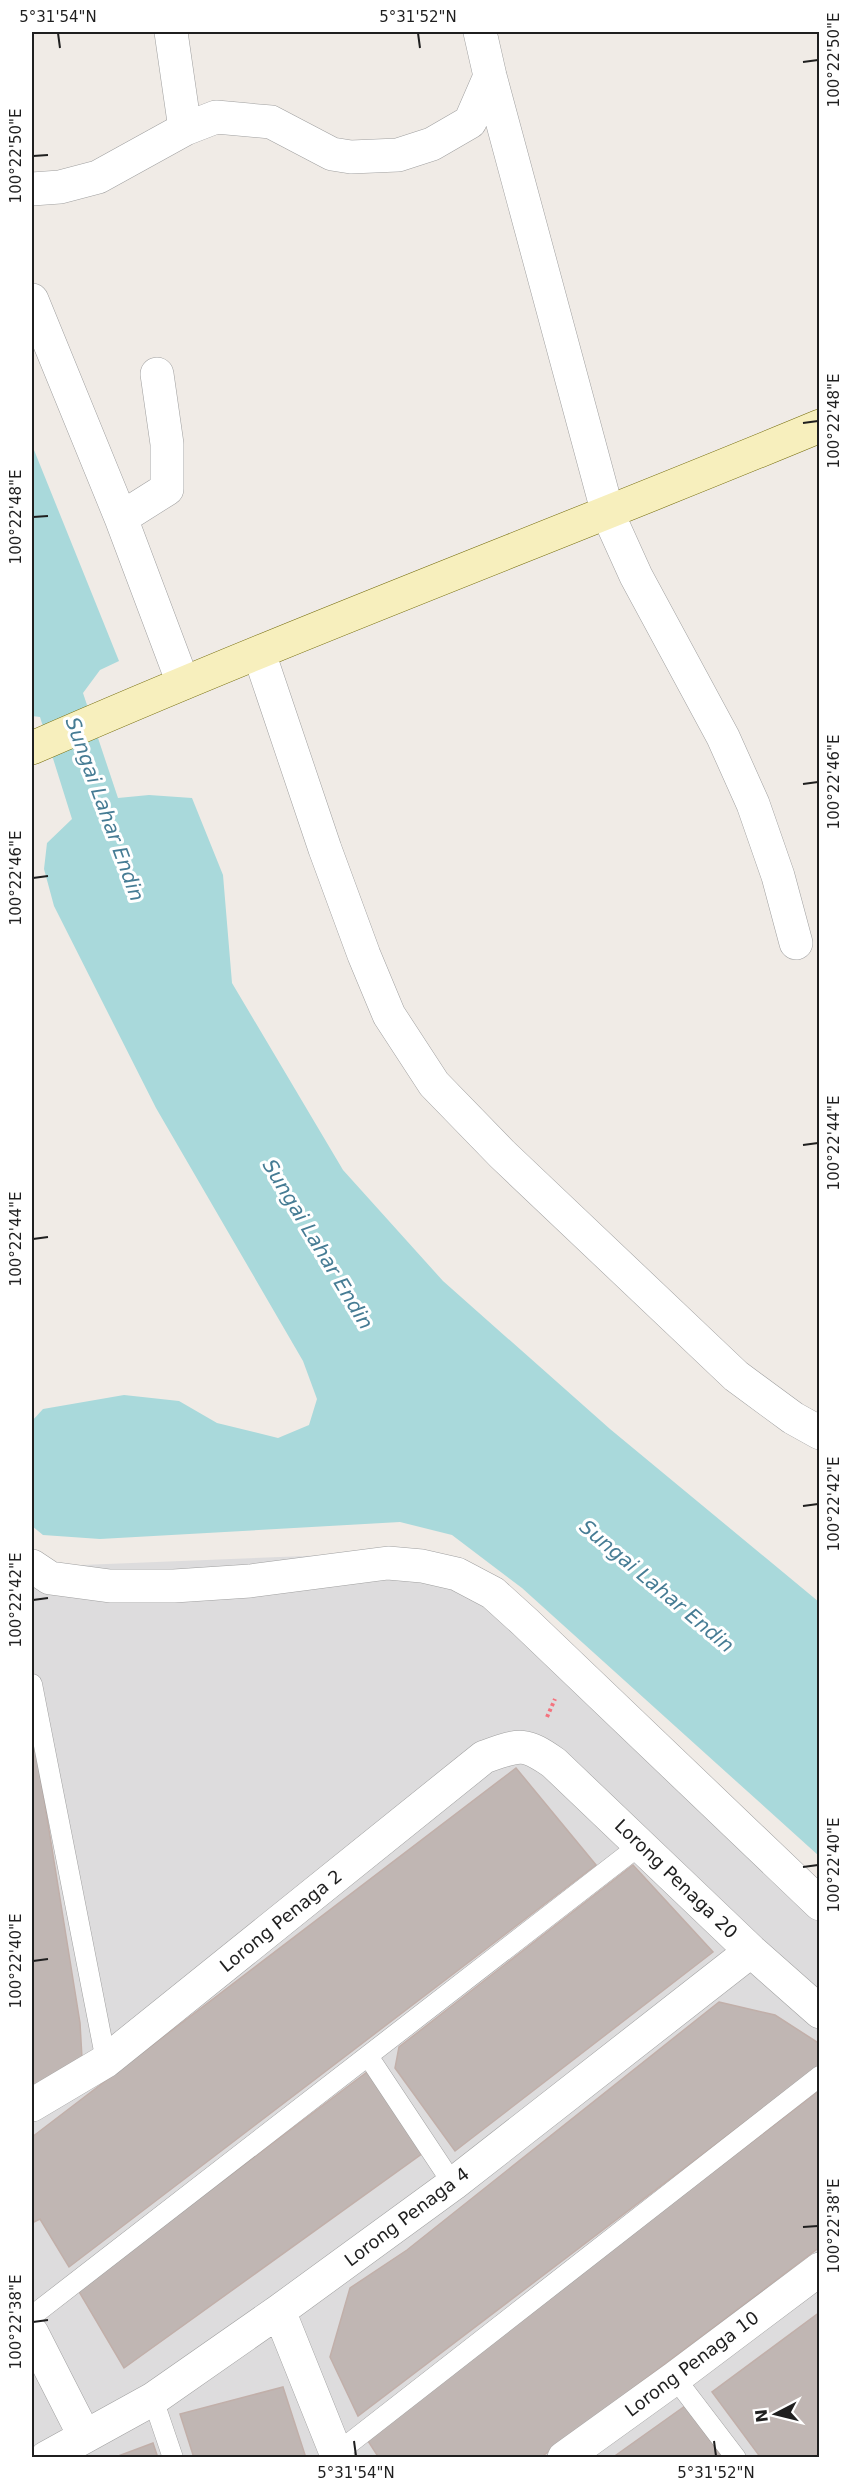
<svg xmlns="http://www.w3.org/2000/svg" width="851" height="2489" font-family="'DejaVu Sans',sans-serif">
	<rect width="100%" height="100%" fill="#f0ebe6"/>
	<path fill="#dddcdd" d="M 432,1551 L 819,1922 L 819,2457 L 32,2457 L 32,1567 Z"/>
	<path fill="#a9d9db" d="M 32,445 L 119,661 L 100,670 L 83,693 L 118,798 L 149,795 L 192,798 L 223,875 L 232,983 L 343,1170 L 443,1281 L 610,1429 L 819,1602 L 819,1856 L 522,1588 L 452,1535 L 400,1522 L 100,1539 L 43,1535 L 32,1526 L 32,1421 L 43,1409 L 124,1395 L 179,1401 L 217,1423 L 278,1438 L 309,1425 L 317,1399 L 303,1361 L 156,1108 L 54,906 L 44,869 L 47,843 L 72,819 L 40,717 L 32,716 Z"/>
	<path fill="#c0b6b3" stroke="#c1afa9" stroke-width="1.5" d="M 32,1724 L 80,2023 L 82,2058 L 32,2092 Z
		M 516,1768 L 596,1865 L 69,2267 L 40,2219 L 32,2223 L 32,2137 Z
		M 633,1865 L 713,1952 L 455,2151 L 395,2068 L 399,2047 Z
		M 719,2002 L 775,2015 L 820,2044 L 820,2065 L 358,2416 L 330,2357 L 350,2288 L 407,2250 Z
		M 367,2072 L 423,2153 L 124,2368 L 78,2290 Z
		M 820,2090 L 820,2247 L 540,2458 L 379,2458 L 366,2438 Z
		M 820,2312 L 820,2452 L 812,2458 L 761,2458 L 712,2392 Z
		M 283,2387 L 306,2458 L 194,2458 L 180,2414 Z
		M 685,2406 L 723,2458 L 612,2458 Z
		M 153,2443 L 158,2458 L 113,2458 Z"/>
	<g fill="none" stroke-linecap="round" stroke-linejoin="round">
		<g stroke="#a0a0a0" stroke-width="21">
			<path id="lane" d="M 32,1684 L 106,2061
				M 368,2056 L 453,2184
				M 32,2316 L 640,1845
				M 675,2378 L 736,2458
				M 153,2399 L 173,2458
				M 337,2453 L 820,2076"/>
		</g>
		<g stroke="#a0a0a0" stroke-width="34">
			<path id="street" d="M 171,32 L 185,129
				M 480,32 L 490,76 L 608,514 L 636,576 L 723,737 L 753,804 L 778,876 L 796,943
				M 32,189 L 60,187 L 98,177 L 185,129 L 216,117 L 271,122 L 332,154 L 351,157 L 398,155 L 432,144 L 470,122 L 490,76
				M 32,300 L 121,518 L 183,683
				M 121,518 L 167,489 L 167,444 L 157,374
				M 259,653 L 325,849 L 364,955 L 389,1015 L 434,1084 L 502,1154 L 736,1376 L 793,1418 L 820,1433
				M 32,1566 L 50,1578 L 110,1586 L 174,1586 L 250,1581 L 388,1563 L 422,1566 L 457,1574 L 493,1593 L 525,1622 L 820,1904
				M 32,2105 L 106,2061 L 484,1757 C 519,1745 523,1741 554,1763 L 751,1951 L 820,2012
				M 279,2311 L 338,2458
				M 32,2333 L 84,2435
				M 46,2458 L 153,2399 L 279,2311 L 453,2184 L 751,1951
				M 564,2458 L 675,2378 L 820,2269"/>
		</g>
		<g stroke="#736b0a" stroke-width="34">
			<path id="secondary" d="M 32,748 C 292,634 557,535 820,426"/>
		</g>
		<path stroke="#f4737e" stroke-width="4" stroke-dasharray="3 3" stroke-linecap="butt" d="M 547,1717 L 555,1699"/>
		<use href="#lane" stroke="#fff" stroke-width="20"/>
		<use href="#street" stroke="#fff" stroke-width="33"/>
		<use href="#secondary" stroke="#f7efbd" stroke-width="33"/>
	</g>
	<path fill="none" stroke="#1f1f1f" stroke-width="2" d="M 58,33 L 60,48M 418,33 L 420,48M 803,62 L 818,60M 33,156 L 48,155M 803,423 L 818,421M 33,517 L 48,516M 803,784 L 818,782M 33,878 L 48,876M 803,1145 L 818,1143M 33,1239 L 48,1237M 803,1506 L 818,1504M 33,1600 L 48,1598M 803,1867 L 818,1865M 33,1961 L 48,1959M 803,2227 L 818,2226M 33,2322 L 48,2320M 354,2441 L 356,2456M 714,2441 L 716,2456"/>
	<g text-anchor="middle" stroke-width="6" stroke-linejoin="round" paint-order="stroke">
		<g font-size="18" fill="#1f1f1f" stroke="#fff">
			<text transform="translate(676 1879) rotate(44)" y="6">Lorong Penaga 20</text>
			<text transform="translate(281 1921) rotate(-39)" y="6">Lorong Penaga 2</text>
			<text transform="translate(407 2217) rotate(-37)" y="6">Lorong Penaga 4</text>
			<text transform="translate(692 2364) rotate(-37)" y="6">Lorong Penaga 10</text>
		</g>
		<g font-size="20" font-style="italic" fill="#467c94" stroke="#fff">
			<text transform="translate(105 809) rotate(70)" y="7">Sungai Lahar Endin</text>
			<text transform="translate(318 1244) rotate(59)" y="7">Sungai Lahar Endin</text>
			<text transform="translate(657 1586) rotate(40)" y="7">Sungai Lahar Endin</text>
		</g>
	</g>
	<rect width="851" height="2489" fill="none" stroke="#ffffff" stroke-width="66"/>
	<g transform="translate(776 2414) rotate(263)" stroke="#ffffff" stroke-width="4.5" paint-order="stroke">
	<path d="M0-4.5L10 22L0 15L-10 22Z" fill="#1f1f1f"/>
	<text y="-9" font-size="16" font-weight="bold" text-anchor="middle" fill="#1f1f1f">N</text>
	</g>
	<rect x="33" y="33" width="785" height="2423" fill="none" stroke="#1f1f1f" stroke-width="2"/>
	<g font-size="15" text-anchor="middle" fill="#1f1f1f">
		<text x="58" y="22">5°31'54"N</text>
		<text x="418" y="22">5°31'52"N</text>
		<text transform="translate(834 60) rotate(-90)" y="5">100°22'50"E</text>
		<text transform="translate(16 156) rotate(-90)" y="5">100°22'50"E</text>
		<text transform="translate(834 421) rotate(-90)" y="5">100°22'48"E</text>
		<text transform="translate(16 517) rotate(-90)" y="5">100°22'48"E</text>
		<text transform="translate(834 782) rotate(-90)" y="5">100°22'46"E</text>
		<text transform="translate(16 878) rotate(-90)" y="5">100°22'46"E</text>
		<text transform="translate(834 1143) rotate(-90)" y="5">100°22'44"E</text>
		<text transform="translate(16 1239) rotate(-90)" y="5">100°22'44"E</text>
		<text transform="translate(834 1504) rotate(-90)" y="5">100°22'42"E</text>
		<text transform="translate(16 1600) rotate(-90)" y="5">100°22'42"E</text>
		<text transform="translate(834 1865) rotate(-90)" y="5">100°22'40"E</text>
		<text transform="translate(16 1961) rotate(-90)" y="5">100°22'40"E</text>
		<text transform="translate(834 2226) rotate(-90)" y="5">100°22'38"E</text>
		<text transform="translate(16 2322) rotate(-90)" y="5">100°22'38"E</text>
		<text x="356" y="2478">5°31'54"N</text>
		<text x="716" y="2478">5°31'52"N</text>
	</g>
</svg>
